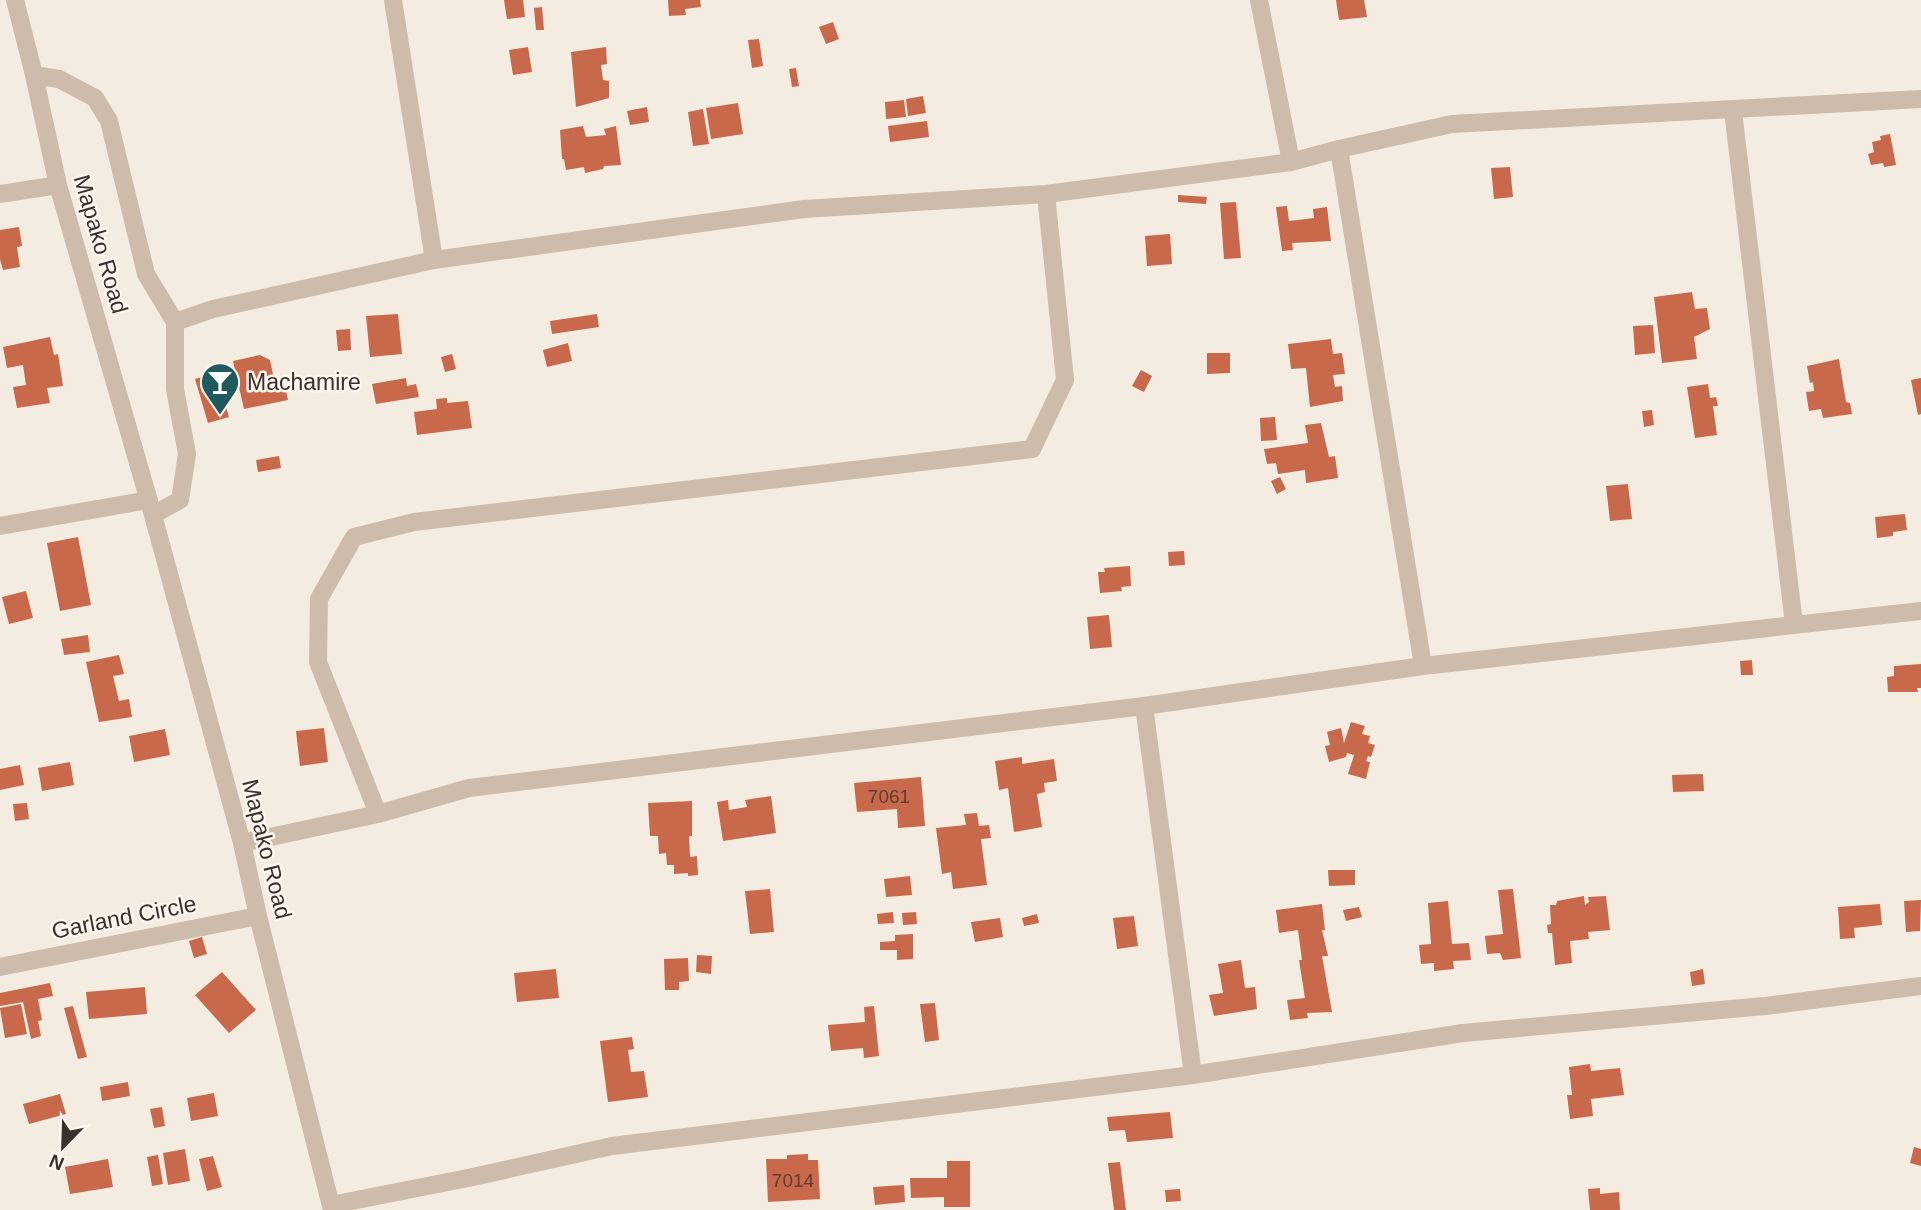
<svg xmlns="http://www.w3.org/2000/svg" width="1921" height="1210" font-family="Arial,sans-serif">
	<rect width="100%" height="100%" fill="#f4ebe1"/>
	<path fill="#c8694b" d="M 504,0 L 523,0 L 525,17 L 507,19 Z
		M 668,0 L 700,0 L 701,7 L 685,9 L 686,15 L 669,16 Z
		M 1336,0 L 1364,0 L 1367,17 L 1339,20 Z
		M 542,7 L 544,30 L 536,30 L 534,8 Z
		M 833,22 L 839,39 L 826,44 L 819,27 Z
		M 759,39 L 763,66 L 752,68 L 748,40 Z
		M 528,47 L 532,72 L 513,75 L 509,50 Z
		M 606,47 L 607,64 L 601,65 L 603,80 L 609,81 L 609,98 L 576,107 L 571,52 Z
		M 796,68 L 799,86 L 792,87 L 789,69 Z
		M 923,96 L 926,113 L 908,116 L 906,99 Z
		M 904,100 L 906,117 L 886,119 L 885,102 Z
		M 738,103 L 743,134 L 711,139 L 706,108 Z
		M 647,107 L 649,122 L 630,125 L 627,111 Z
		M 703,109 L 709,144 L 693,146 L 688,112 Z
		M 927,121 L 929,137 L 890,142 L 888,126 Z
		M 583,126 L 586,137 L 606,135 L 604,129 L 616,126 L 621,165 L 604,166 L 603,169 L 585,173 L 584,167 L 566,170 L 564,159 L 562,159 L 560,130 Z
		M 1890,134 L 1896,165 L 1884,167 L 1883,163 L 1871,165 L 1868,154 L 1874,152 L 1872,142 L 1881,140 L 1880,136 Z
		M 1510,167 L 1513,197 L 1494,199 L 1491,168 Z
		M 1178,195 L 1207,197 L 1206,204 L 1178,202 Z
		M 1236,202 L 1241,258 L 1224,259 L 1220,203 Z
		M 1287,206 L 1289,221 L 1314,218 L 1313,209 L 1327,207 L 1331,241 L 1292,243 L 1293,250 L 1282,251 L 1276,207 Z
		M 19,227 L 22,246 L 17,247 L 20,267 L 3,270 L 0,259 L 0,230 Z
		M 1170,234 L 1172,264 L 1147,266 L 1145,236 Z
		M 1692,292 L 1695,309 L 1707,308 L 1710,329 L 1694,337 L 1697,359 L 1662,363 L 1654,297 Z
		M 398,314 L 402,354 L 370,357 L 366,316 Z
		M 597,314 L 599,327 L 552,334 L 550,321 Z
		M 1653,325 L 1655,353 L 1635,355 L 1633,326 Z
		M 350,329 L 351,350 L 338,351 L 336,330 Z
		M 50,337 L 54,355 L 58,354 L 63,386 L 47,388 L 50,403 L 17,408 L 13,387 L 26,385 L 23,365 L 7,368 L 3,347 Z
		M 1331,339 L 1333,354 L 1342,353 L 1345,374 L 1333,375 L 1335,387 L 1342,386 L 1343,401 L 1310,407 L 1306,368 L 1291,369 L 1288,344 Z
		M 568,343 L 572,361 L 547,367 L 543,350 Z
		M 1207,353 L 1230,353 L 1230,373 L 1207,374 Z
		M 452,354 L 456,369 L 445,372 L 441,357 Z
		M 260,355 L 270,360 L 276,388 L 285,386 L 288,400 L 244,409 L 233,361 Z
		M 1839,359 L 1846,402 L 1850,403 L 1852,414 L 1823,418 L 1821,409 L 1809,411 L 1806,392 L 1814,391 L 1813,382 L 1810,383 L 1807,366 Z
		M 1141,370 L 1152,376 L 1144,392 L 1132,386 Z
		M 216,373 L 229,417 L 208,423 L 195,379 Z
		M 406,378 L 407,386 L 416,384 L 419,397 L 376,404 L 372,384 Z
		M 1921,378 L 1921,414 L 1918,415 L 1911,380 Z
		M 1708,384 L 1710,398 L 1716,397 L 1718,406 L 1713,406 L 1717,435 L 1695,438 L 1687,387 Z
		M 447,398 L 447,403 L 468,401 L 472,428 L 417,435 L 414,412 L 437,409 L 436,399 Z
		M 1652,410 L 1654,425 L 1644,427 L 1642,411 Z
		M 1275,417 L 1277,440 L 1261,441 L 1260,418 Z
		M 1321,423 L 1329,457 L 1335,456 L 1338,478 L 1306,483 L 1305,470 L 1278,474 L 1276,463 L 1267,464 L 1264,449 L 1308,443 L 1305,425 Z
		M 279,456 L 281,468 L 258,472 L 256,460 Z
		M 1280,477 L 1286,489 L 1277,494 L 1271,481 Z
		M 1628,484 L 1632,519 L 1610,521 L 1606,486 Z
		M 1905,514 L 1907,530 L 1893,532 L 1893,536 L 1877,538 L 1875,517 Z
		M 78,537 L 91,605 L 60,611 L 47,543 Z
		M 1184,551 L 1185,565 L 1169,566 L 1168,552 Z
		M 1130,566 L 1131,586 L 1121,587 L 1122,591 L 1100,593 L 1098,572 L 1105,572 L 1104,568 Z
		M 26,591 L 33,618 L 9,624 L 2,597 Z
		M 1109,615 L 1112,647 L 1090,649 L 1087,617 Z
		M 88,635 L 90,652 L 64,655 L 61,639 Z
		M 119,655 L 124,674 L 113,676 L 119,701 L 129,699 L 132,717 L 99,722 L 86,662 Z
		M 1752,660 L 1753,675 L 1741,675 L 1740,661 Z
		M 1921,664 L 1921,688 L 1917,688 L 1918,692 L 1888,692 L 1887,677 L 1894,676 L 1894,666 Z
		M 1351,722 L 1365,726 L 1362,734 L 1370,736 L 1368,743 L 1375,745 L 1371,757 L 1368,756 L 1366,761 L 1370,762 L 1366,779 L 1348,774 L 1354,755 L 1347,753 L 1346,757 L 1329,762 L 1325,746 L 1330,745 L 1327,732 L 1341,728 L 1344,743 Z
		M 324,728 L 328,762 L 300,766 L 296,731 Z
		M 165,729 L 170,755 L 134,762 L 129,736 Z
		M 1022,757 L 1022,764 L 1054,759 L 1057,781 L 1044,783 L 1045,792 L 1037,794 L 1042,827 L 1014,832 L 1008,788 L 999,790 L 995,761 Z
		M 70,762 L 74,785 L 42,791 L 38,768 Z
		M 20,765 L 24,785 L 0,790 L 0,769 Z
		M 1703,774 L 1704,791 L 1673,792 L 1672,775 Z
		M 921,777 L 925,826 L 898,828 L 897,809 L 857,812 L 854,783 Z
		M 771,796 L 776,833 L 723,841 L 717,802 L 728,800 L 729,810 L 747,807 L 745,800 Z
		M 692,801 L 692,836 L 689,836 L 690,857 L 697,856 L 698,875 L 688,876 L 688,873 L 674,874 L 674,865 L 667,865 L 666,853 L 659,854 L 658,836 L 650,836 L 648,803 Z
		M 27,803 L 29,819 L 15,821 L 13,804 Z
		M 977,813 L 979,826 L 989,825 L 991,838 L 981,839 L 987,885 L 953,889 L 951,872 L 942,874 L 936,828 L 966,825 L 964,814 Z
		M 1328,870 L 1355,870 L 1355,885 L 1329,886 Z
		M 910,876 L 912,895 L 886,897 L 884,879 Z
		M 770,889 L 774,932 L 750,934 L 745,891 Z
		M 1513,889 L 1521,958 L 1503,960 L 1500,953 L 1487,954 L 1485,936 L 1503,934 L 1498,890 Z
		M 1584,896 L 1585,905 L 1589,902 L 1588,897 L 1606,896 L 1610,930 L 1588,932 L 1589,939 L 1570,941 L 1572,963 L 1555,965 L 1552,933 L 1548,933 L 1547,925 L 1551,924 L 1550,905 L 1556,905 L 1557,901 Z
		M 1921,900 L 1920,931 L 1906,932 L 1904,901 Z
		M 1448,901 L 1452,944 L 1469,943 L 1471,960 L 1453,961 L 1454,969 L 1434,971 L 1434,963 L 1421,964 L 1419,945 L 1431,944 L 1428,903 Z
		M 1322,904 L 1325,930 L 1322,930 L 1328,956 L 1322,956 L 1332,1012 L 1307,1013 L 1308,1018 L 1290,1020 L 1287,1000 L 1305,998 L 1299,960 L 1302,960 L 1298,930 L 1279,933 L 1276,910 Z
		M 1880,904 L 1882,925 L 1854,928 L 1855,938 L 1840,939 L 1838,907 Z
		M 1359,907 L 1362,917 L 1346,921 L 1343,910 Z
		M 893,912 L 894,923 L 878,924 L 877,914 Z
		M 916,912 L 917,924 L 903,925 L 902,913 Z
		M 1037,914 L 1039,923 L 1024,926 L 1022,918 Z
		M 1134,916 L 1138,946 L 1117,949 L 1113,918 Z
		M 1000,918 L 1003,937 L 975,942 L 971,922 Z
		M 913,934 L 913,959 L 897,960 L 897,950 L 880,950 L 880,942 L 895,941 L 895,935 Z
		M 202,937 L 207,954 L 194,958 L 189,941 Z
		M 697,955 L 712,956 L 711,974 L 696,972 Z
		M 688,958 L 689,981 L 679,982 L 679,990 L 665,990 L 664,959 Z
		M 1241,960 L 1245,988 L 1255,987 L 1257,1009 L 1214,1016 L 1209,995 L 1223,993 L 1218,964 Z
		M 556,969 L 559,998 L 517,1002 L 514,973 Z
		M 1703,969 L 1705,984 L 1692,986 L 1690,972 Z
		M 222,972 L 256,1010 L 229,1033 L 195,995 Z
		M 50,983 L 53,996 L 38,999 L 42,1020 L 38,1021 L 41,1036 L 31,1039 L 23,1002 L 0,1006 L 0,993 Z
		M 145,987 L 147,1014 L 89,1019 L 86,992 Z
		M 935,1003 L 939,1040 L 925,1042 L 920,1004 Z
		M 21,1004 L 27,1034 L 5,1038 L 0,1008 Z
		M 73,1006 L 87,1057 L 78,1059 L 64,1008 Z
		M 874,1006 L 879,1056 L 864,1058 L 863,1048 L 831,1051 L 828,1025 L 865,1022 L 864,1007 Z
		M 632,1037 L 634,1049 L 628,1050 L 631,1072 L 644,1071 L 648,1097 L 608,1102 L 600,1041 Z
		M 1590,1064 L 1591,1071 L 1620,1068 L 1624,1095 L 1591,1099 L 1593,1116 L 1570,1119 L 1567,1095 L 1572,1095 L 1569,1067 Z
		M 128,1082 L 130,1096 L 102,1101 L 100,1087 Z
		M 214,1093 L 218,1116 L 191,1121 L 187,1098 Z
		M 60,1094 L 66,1114 L 29,1124 L 23,1104 Z
		M 162,1107 L 165,1126 L 154,1128 L 150,1109 Z
		M 1170,1112 L 1173,1138 L 1127,1142 L 1125,1130 L 1109,1131 L 1107,1117 Z
		M 1914,1147 L 1921,1149 L 1921,1166 L 1910,1163 Z
		M 185,1149 L 190,1181 L 168,1185 L 163,1153 Z
		M 808,1154 L 808,1160 L 818,1160 L 820,1199 L 768,1202 L 766,1159 L 787,1159 L 787,1155 Z
		M 158,1155 L 163,1184 L 152,1186 L 147,1157 Z
		M 213,1156 L 222,1187 L 207,1191 L 199,1159 Z
		M 108,1159 L 113,1187 L 70,1194 L 65,1167 Z
		M 947,1161 L 970,1161 L 970,1207 L 944,1207 L 944,1197 L 911,1198 L 910,1178 L 947,1178 Z
		M 1120,1162 L 1126,1210 L 1114,1210 L 1108,1163 Z
		M 904,1185 L 905,1202 L 875,1205 L 873,1187 Z
		M 1600,1188 L 1600,1194 L 1619,1192 L 1620,1210 L 1590,1210 L 1588,1189 Z
		M 1180,1189 L 1181,1201 L 1166,1202 L 1165,1190 Z"/>
	<g fill="none" stroke-linecap="round" stroke-linejoin="round">
		<path stroke="#cdbbac" stroke-width="18" d="M 15,0 L 34,75 L 58,185 L 153,515 L 242,843 L 258,916 L 332,1210
			M 393,0 L 434,260
			M 1259,0 L 1291,162
			M 34,75 L 59,79 L 95,98 L 109,121 L 146,274 L 175,322
			M 1733,111 L 1794,624
			M 1339,149 L 1423,666
			M 0,194 L 58,185
			M 153,515 L 180,500 L 187,454 L 175,389 L 175,322 L 213,309 L 434,260 L 804,209 L 1046,194 L 1291,162 L 1339,149 L 1452,124 L 1921,99
			M 0,526 L 149,500
			M 1144,706 L 1193,1075
			M 378,814 L 318,662 L 319,599 L 354,537 L 414,522 L 1032,449 L 1065,380 L 1046,194
			M 242,843 L 378,814 L 469,788 L 1144,706 L 1423,666 L 1921,611
			M 0,967 L 258,916
			M 331,1205 L 468,1178 L 612,1146 L 1193,1075 L 1463,1033 L 1765,1006 L 1921,986"/>
	</g>
	<defs>
		<g id="bar-pin" transform="scale(2.0125)"><path d="M0 17L-7.5 6A9.5 9.5 0 1 1 7.5 6Z" fill="#1f5a5e" stroke="#fbf5ee"/><path d="M-6-5H6L.8 .8V4.5H3.5V6h-7V4.5H-.8V.8Z" fill="#fff"/></g>
	</defs>
	<g fill-rule="evenodd">
		<use href="#bar-pin" x="220" y="382"/>
	</g>
	<g text-anchor="middle" stroke-width="5" stroke-linejoin="round" paint-order="stroke">
		<g font-size="19" fill="#5e3e33">
			<text x="889" y="803">7061</text>
			<text x="793" y="1187">7014</text>
		</g>
		<g font-size="23" fill="#3b302b" stroke="#fbf5ee">
			<text transform="translate(101 244) rotate(74)" y="8">Mapako Road</text>
			<text transform="translate(267 849) rotate(76)" y="8">Mapako Road</text>
			<text transform="translate(124 917) rotate(-11)" y="8">Garland Circle</text>
		</g>
		<g font-size="23" fill="#3b302b" stroke="#fbf5ee" text-anchor="start">
			<text x="247" y="390">Machamire</text>
		</g>
	</g>
	<g transform="translate(63 1147) rotate(203)" stroke="#fbf5ee" stroke-width="5" paint-order="stroke">
	<path d="M0-5L12 26L0 18L-12 26Z" fill="#3b302b"/>
	<text y="-10" font-size="19" font-weight="bold" text-anchor="middle" fill="#3b302b">N</text>
	</g>
</svg>
